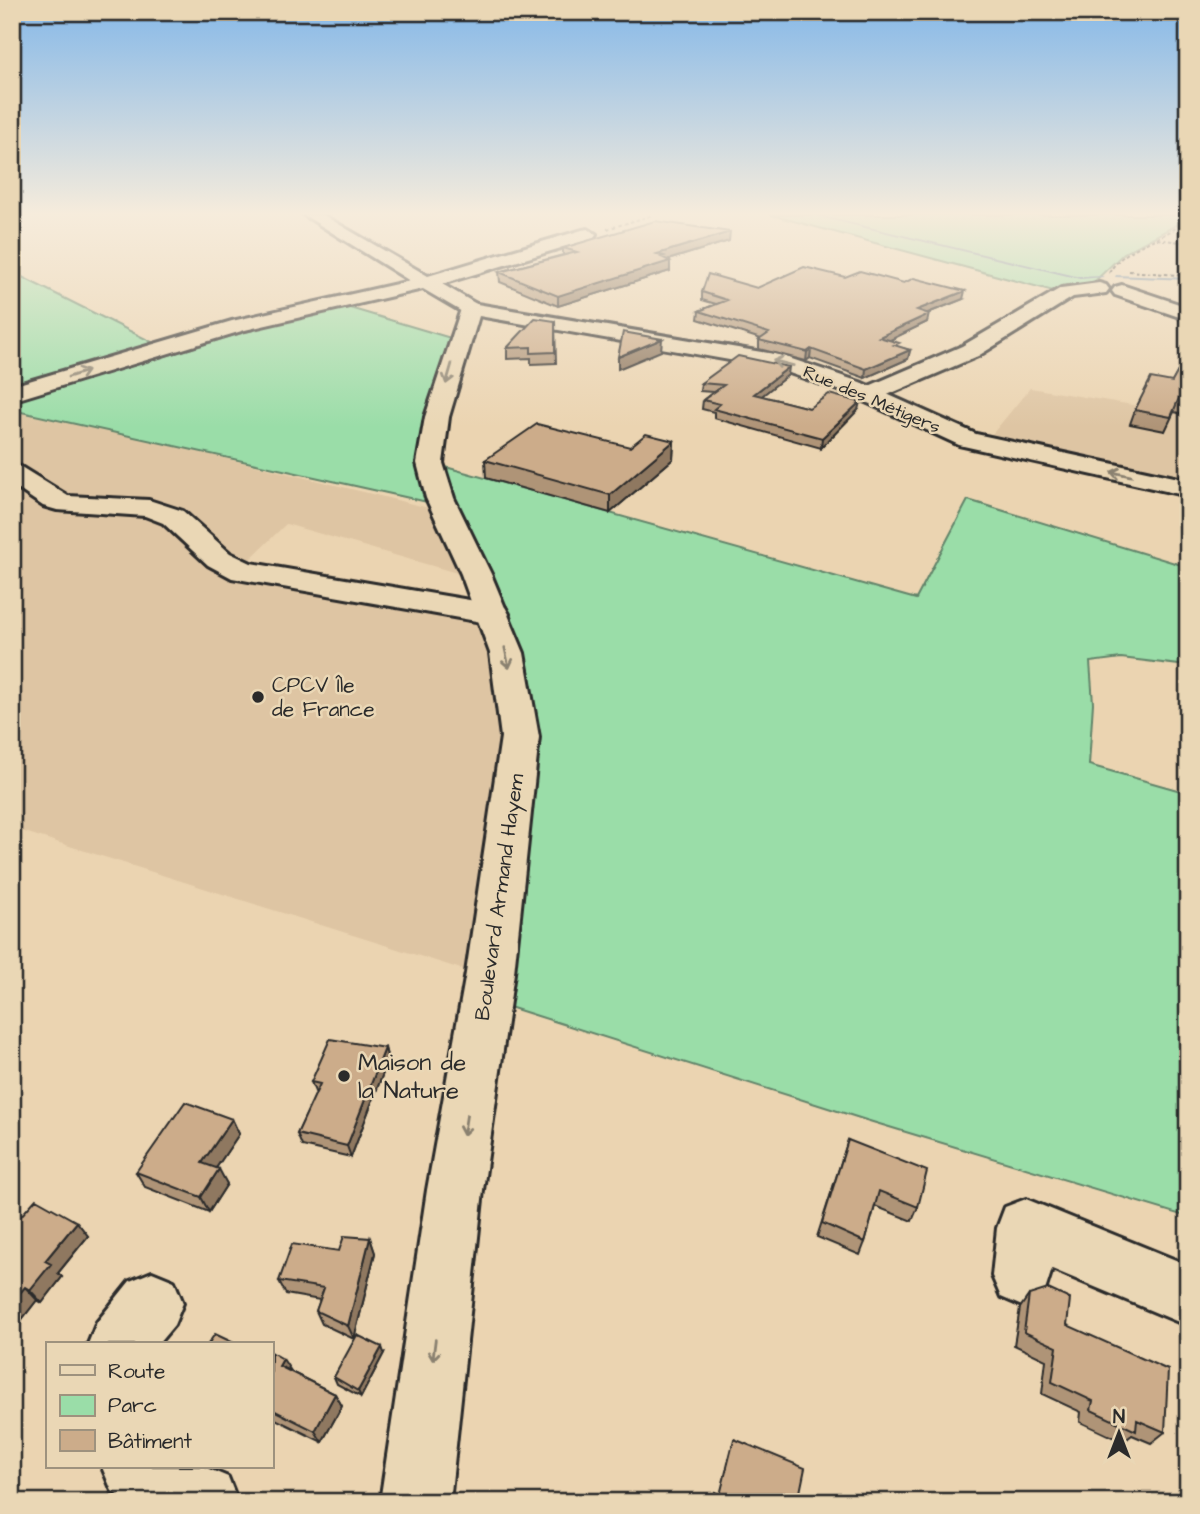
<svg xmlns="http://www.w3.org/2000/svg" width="1200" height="1514" font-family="'Architects Daughter',sans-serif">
	<rect width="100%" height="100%" fill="#ebd4b1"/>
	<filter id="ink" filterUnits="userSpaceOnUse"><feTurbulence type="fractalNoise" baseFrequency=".0143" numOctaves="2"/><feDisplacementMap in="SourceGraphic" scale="14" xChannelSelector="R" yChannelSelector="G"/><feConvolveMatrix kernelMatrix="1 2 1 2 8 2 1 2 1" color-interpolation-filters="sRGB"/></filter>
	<g filter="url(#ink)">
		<path fill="#dec5a3" d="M 1030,388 L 1139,406 L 1188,394 L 1188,485 L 989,438 Z
			M 12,406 L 437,510 L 464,575 L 286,524 L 246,563 L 481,607 L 508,738 L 477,974 L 12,828 Z"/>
		<path fill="#9adda8" stroke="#62846a" stroke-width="2" d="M 771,215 L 1185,215 L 1182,222 L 1124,253 L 1095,281 L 1057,292 Z
			M 12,272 L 158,345 L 12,394 Z
			M 343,306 L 454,339 L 432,503 L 12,410 L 12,402 L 312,312 Z
			M 435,464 L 916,599 L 968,500 L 1188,567 L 1188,666 L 1121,658 L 1090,662 L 1093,703 L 1089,765 L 1188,793 L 1188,1217 L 866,1120 L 503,1005 L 529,734 Z"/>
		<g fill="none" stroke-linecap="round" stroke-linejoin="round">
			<path fill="#68839d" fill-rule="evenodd" d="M 811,215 L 818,215 L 1080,277 L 1102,276 L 1104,277 L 1080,279 Z
				M 1116,275 L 1188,278 L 1188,280 L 1115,277 Z"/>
			<g stroke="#2b2b2b" stroke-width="6">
				<path id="minor" d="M 304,215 L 323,215 L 428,276 L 582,230 L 588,229 L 596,234 L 594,238 L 442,284 L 478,305 L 481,309 L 478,313 L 464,313 L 423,289 L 245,330 L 12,401 L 12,386 L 232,321 L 410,281 Z
					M 1099,283 L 1106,285 L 1109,289 L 1106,293 L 1073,297 L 978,356 L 878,399 L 862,399 L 858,394 L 862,389 L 962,346 L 1061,288 Z
					M 1122,285 L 1188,307 L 1188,320 L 1115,295 L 1112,291 L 1115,287 Z
					M 12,465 L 21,467 L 68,496 L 149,500 L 183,511 L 230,553 L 251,563 L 493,604 L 505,607 L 509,614 L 505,621 L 493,624 L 232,578 L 208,565 L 163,523 L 145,516 L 57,510 L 43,506 L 12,485 Z
					M 1026,1199 L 1188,1265 L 1188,1326 L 1052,1269 L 1043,1297 L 1022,1306 L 1001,1297 L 992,1276 L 997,1228 L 1005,1207 Z
					M 152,1272 L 174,1281 L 183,1303 L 174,1325 L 158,1344 L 88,1344 L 97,1322 L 130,1281 Z
					M 102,1467 L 204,1467 L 228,1477 L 238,1502 L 127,1502 L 112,1491 Z"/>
			</g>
			<g stroke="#2b2b2b" stroke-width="6">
				<path id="major" d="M 471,303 L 780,355 L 860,382 L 976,434 L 1188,480 L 1188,496 L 959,445 L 844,392 L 775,368 L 479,316 L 449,417 L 443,463 L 454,498 L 491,574 L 524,653 L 539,737 L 514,973 L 483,1190 L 450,1502 L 380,1502 L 427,1190 L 466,973 L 501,737 L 490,653 L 461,574 L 426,498 L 417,463 L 425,417 L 461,309 L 464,305 Z"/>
			</g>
			<path stroke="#2b2b2b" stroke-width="2" stroke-dasharray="3.5 2.5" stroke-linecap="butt" d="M 607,229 L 653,215
				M 1157,239 L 1188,243
				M 1129,271 L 1188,276
				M 1109,273 C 1125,244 1164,241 1188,219"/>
			<use href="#minor" fill="#ead7b5" fill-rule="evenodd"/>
			<use href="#major" fill="#ead7b5" fill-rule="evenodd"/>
		</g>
		<path fill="#af9477" stroke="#2b2b2b" stroke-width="2" d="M 729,241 L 668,260 L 670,261 L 670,271 L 558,306 L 500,282 L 499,272 L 563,255 L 563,248 Z
			M 845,277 L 963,299 L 928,313 L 927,322 L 889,340 L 898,347 L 910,350 L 908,359 L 865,378 L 810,358 L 806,361 L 759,349 L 759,340 L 761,339 L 698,319 L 699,311 L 716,304 L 702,300 L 702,292 L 757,288 Z
			M 1184,285 L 1188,285 L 1188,305 L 1182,302 L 1180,297 Z
			M 555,321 L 556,363 L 531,364 L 531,358 L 507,359 L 507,348 Z
			M 1188,332 L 1188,344 L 1184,343 Z
			M 1188,353 L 1188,415 L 1174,412 L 1165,431 L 1130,424 L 1135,410 L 1172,382 Z
			M 788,375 L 761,396 L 809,408 L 858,410 L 821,448 L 714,418 L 714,412 L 702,409 L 703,400 L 713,392 L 700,391 L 701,383 Z
			M 674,441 L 673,459 L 610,513 L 486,478 L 485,460 L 630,447 Z
			M 385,1048 L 388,1060 L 351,1157 L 302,1146 L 297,1134 L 316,1094 L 311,1082 Z
			M 232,1119 L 239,1134 L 216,1168 L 227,1184 L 209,1212 L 145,1187 L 136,1172 Z
			M 848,1140 L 918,1207 L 912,1221 L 875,1206 L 865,1242 L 860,1255 L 817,1237 Z
			M 77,1222 L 88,1236 L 58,1273 L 62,1277 L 42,1303 L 37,1300 L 12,1332 L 12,1226 Z
			M 370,1238 L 375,1253 L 354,1339 L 322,1324 L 316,1311 L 320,1300 L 286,1294 L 279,1281 L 339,1251 Z
			M 1029,1295 L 1067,1325 L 1165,1432 L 1151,1443 L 1132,1435 L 1123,1442 L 1080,1422 L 1081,1412 L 1042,1394 L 1046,1360 L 1014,1345 L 1020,1308 Z
			M 271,1352 L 291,1372 L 335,1394 L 342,1406 L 322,1442 L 271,1417 Z
			M 384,1353 L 361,1397 L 337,1384 L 334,1377 Z"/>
		<path fill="#8f7861" stroke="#2b2b2b" stroke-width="2" d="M 730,232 L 729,241 L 664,261 L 670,261 L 670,271 L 558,306 L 558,296 L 657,254 Z
			M 965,291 L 963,299 L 915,318 L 917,310 Z
			M 929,314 L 927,322 L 878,346 L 879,337 Z
			M 662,339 L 661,351 L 618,369 L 618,357 Z
			M 811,349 L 810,358 L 806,361 L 807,352 Z
			M 910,350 L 908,359 L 865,378 L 866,369 Z
			M 789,367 L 788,375 L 753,403 L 754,394 Z
			M 860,402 L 858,410 L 821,448 L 822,438 Z
			M 674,441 L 673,459 L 610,513 L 610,495 Z
			M 385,1048 L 388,1060 L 351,1157 L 347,1146 Z
			M 232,1119 L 239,1134 L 210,1177 L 202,1163 Z
			M 219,1169 L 227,1184 L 209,1212 L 201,1197 Z
			M 77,1222 L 88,1236 L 58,1273 L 62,1277 L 42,1303 L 30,1290 L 45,1261 Z
			M 370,1238 L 375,1253 L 354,1339 L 348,1326 Z
			M 25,1287 L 37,1300 L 12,1332 L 12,1302 Z
			M 382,1347 L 384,1353 L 361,1397 L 358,1391 Z
			M 283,1359 L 291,1371 L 279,1366 Z
			M 335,1394 L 342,1406 L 322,1442 L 315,1431 Z"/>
		<path fill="#ccac8a" stroke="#2b2b2b" stroke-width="2" d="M 655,221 L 730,232 L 657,254 L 664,256 L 661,257 L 670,261 L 558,296 L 499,272 L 577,252 L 563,248 Z
			M 804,267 L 845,277 L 860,271 L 904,283 L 914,278 L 965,291 L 917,310 L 929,314 L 879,337 L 899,343 L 894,345 L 910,350 L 866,369 L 811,349 L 807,352 L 759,340 L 769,333 L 699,311 L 727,300 L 702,292 L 708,274 L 757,288 Z
			M 535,318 L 555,321 L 555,352 L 531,353 L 531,347 L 507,348 Z
			M 623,332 L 662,339 L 618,357 Z
			M 1188,353 L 1188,400 L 1179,398 L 1171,417 L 1135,410 L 1151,378 L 1172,382 Z
			M 738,356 L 789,367 L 754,394 L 809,408 L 829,394 L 860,402 L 822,438 L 714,409 L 720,404 L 703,400 L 724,385 L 701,383 Z
			M 537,424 L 630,447 L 646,434 L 674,441 L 610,495 L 485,460 Z
			M 330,1039 L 385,1048 L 347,1146 L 297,1134 L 320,1084 L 311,1082 Z
			M 185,1102 L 232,1119 L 202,1163 L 219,1169 L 201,1197 L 136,1172 Z
			M 848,1140 L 927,1171 L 918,1207 L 879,1191 L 865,1242 L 822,1223 Z
			M 36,1199 L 77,1222 L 45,1261 L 51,1264 L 30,1290 L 25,1287 L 12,1302 L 12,1226 Z
			M 344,1236 L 370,1238 L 348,1326 L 316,1311 L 324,1288 L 279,1281 L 292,1244 L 339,1251 Z
			M 1048,1289 L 1070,1299 L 1067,1325 L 1168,1370 L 1165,1432 L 1137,1420 L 1136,1431 L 1091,1410 L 1093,1401 L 1052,1382 L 1057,1347 L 1024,1332 L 1029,1295 Z
			M 215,1334 L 236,1344 L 208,1344 Z
			M 357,1335 L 382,1347 L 358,1391 L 334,1377 Z
			M 271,1352 L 283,1359 L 279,1366 L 335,1394 L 315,1431 L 271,1409 Z
			M 734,1439 L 805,1468 L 798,1502 L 712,1502 L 715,1492 L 720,1495 Z"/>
		<defs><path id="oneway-shaft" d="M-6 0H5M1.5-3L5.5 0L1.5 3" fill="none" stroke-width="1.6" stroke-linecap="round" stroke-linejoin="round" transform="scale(1.75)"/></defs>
		<g stroke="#8a8170">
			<use href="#oneway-shaft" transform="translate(783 363) rotate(-166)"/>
			<use href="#oneway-shaft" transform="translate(78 374) rotate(-17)"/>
			<use href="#oneway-shaft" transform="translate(449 374) rotate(106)"/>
			<use href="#oneway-shaft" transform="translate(1121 474) rotate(-168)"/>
			<use href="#oneway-shaft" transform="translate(507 658) rotate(78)"/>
			<use href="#oneway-shaft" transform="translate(465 1125) rotate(99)"/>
			<use href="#oneway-shaft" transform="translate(434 1350) rotate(97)"/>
		</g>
	</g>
	<linearGradient id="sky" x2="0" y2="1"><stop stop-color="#85b8e8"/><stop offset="0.5" stop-color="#f6ecdc"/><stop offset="1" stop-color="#f6ecdc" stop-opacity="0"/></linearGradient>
	<rect width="1200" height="427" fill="url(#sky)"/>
	<g fill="#2b2b2b" stroke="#ead7b5" stroke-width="2.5">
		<circle cx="258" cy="697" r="7"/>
		<circle cx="344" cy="1076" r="7"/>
	</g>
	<g text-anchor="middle" stroke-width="5" stroke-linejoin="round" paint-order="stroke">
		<g font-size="18" fill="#2b2b2b" stroke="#ead7b5">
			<text transform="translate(872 399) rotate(23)" y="6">Rue des Métigers</text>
		</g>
		<g font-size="21" fill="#2b2b2b" stroke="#ead7b5" text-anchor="start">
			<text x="272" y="692">CPCV Île<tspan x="272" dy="24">de France</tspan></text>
		</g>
		<g font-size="21" fill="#2b2b2b" stroke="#ead7b5">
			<text transform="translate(499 897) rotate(-82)" y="7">Boulevard Armand Hayem</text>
		</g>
		<g font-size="24" fill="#2b2b2b" stroke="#ead7b5" text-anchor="start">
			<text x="358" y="1070">Maison de<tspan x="358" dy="28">la Nature</tspan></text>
		</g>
	</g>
	<rect width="1200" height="1514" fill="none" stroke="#ead7b5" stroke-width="42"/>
	<rect x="21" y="21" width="1158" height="1472" fill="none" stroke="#2b2b2b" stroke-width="2.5" filter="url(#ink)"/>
	<rect x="46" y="1342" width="228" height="126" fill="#ead7b5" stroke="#9e927e" stroke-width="2"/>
	<rect x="60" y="1365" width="35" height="10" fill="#ead7b5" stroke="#9e927e" stroke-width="2"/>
	<text x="108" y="1378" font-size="21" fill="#2b2b2b">Route</text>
	<rect x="60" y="1395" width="35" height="21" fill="#9adda8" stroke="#9e927e" stroke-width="2"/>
	<text x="108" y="1412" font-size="21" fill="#2b2b2b">Parc</text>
	<rect x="60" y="1430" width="35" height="21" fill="#ccac8a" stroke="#9e927e" stroke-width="2"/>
	<text x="108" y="1448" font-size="21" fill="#2b2b2b">Bâtiment</text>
	<g transform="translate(1119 1433)" stroke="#ead7b5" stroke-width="5" paint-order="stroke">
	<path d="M0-5L12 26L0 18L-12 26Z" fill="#2b2b2b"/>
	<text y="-10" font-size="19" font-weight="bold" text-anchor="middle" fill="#2b2b2b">N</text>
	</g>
</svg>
